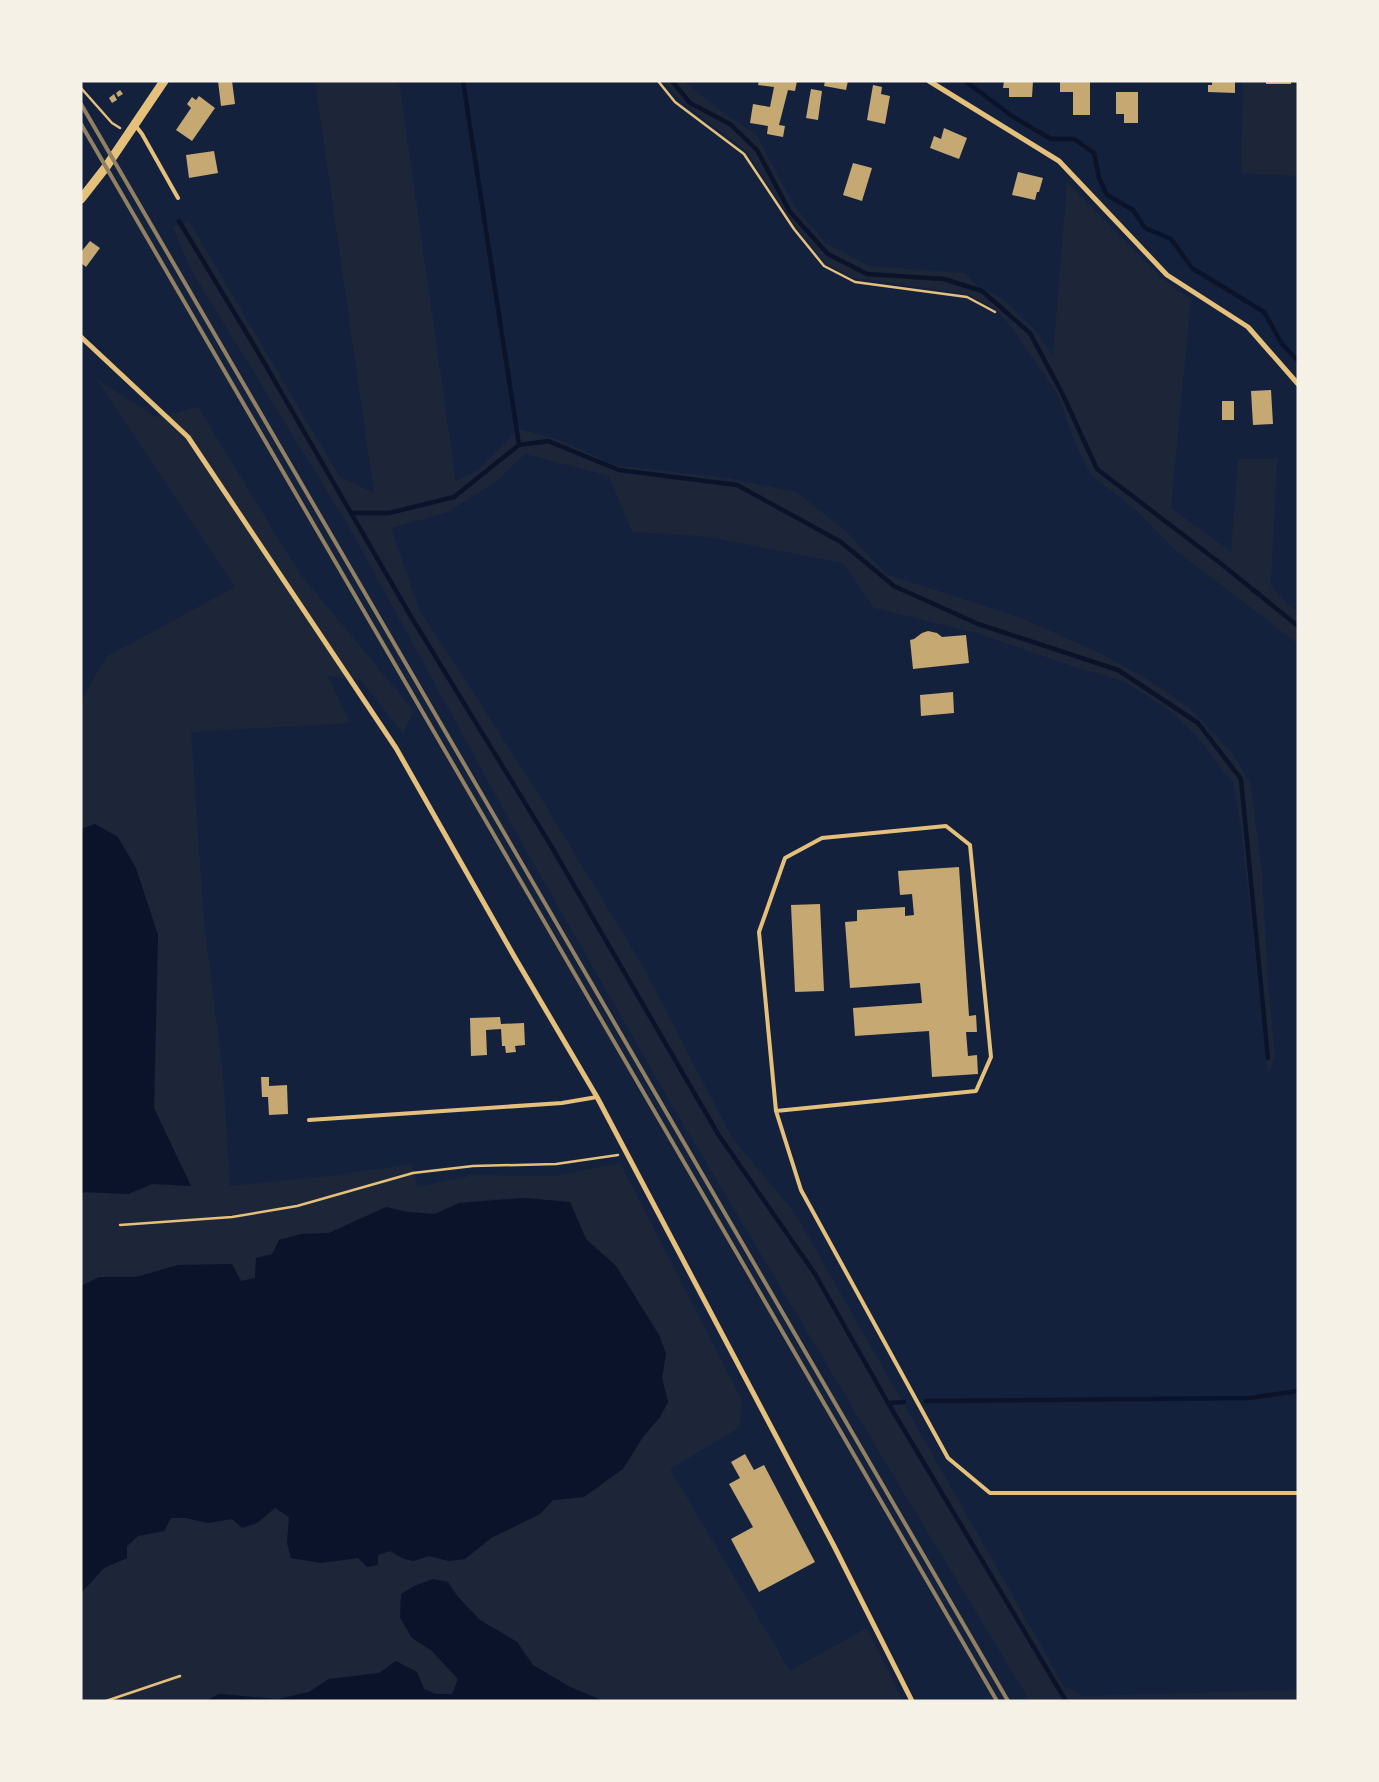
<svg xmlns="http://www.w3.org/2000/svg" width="1379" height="1782" font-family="'Titillium Web',sans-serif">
	<rect width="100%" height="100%" fill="#14213d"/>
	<path fill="#1d2539" d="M 315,81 L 399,81 L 456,481 L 478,470 L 519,429 L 560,440 L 614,465 L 727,478 L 796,492 L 846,531 L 886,574 L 1021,618 L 1100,653 L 1145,678 L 1190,708 L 1234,755 L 1251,785 L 1262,872 L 1268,983 L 1275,1055 L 1268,1075 L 1242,835 L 1233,783 L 1195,734 L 1165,707 L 1123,681 L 1078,668 L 979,634 L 874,608 L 843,563 L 703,536 L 632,532 L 609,476 L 525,454 L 498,480 L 448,512 L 391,528 L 419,609 L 535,788 L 644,968 L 732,1138 L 795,1213 L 1064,1686 L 1082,1696 L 1298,1690 L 1298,1701 L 1030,1701 L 891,1472 L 680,1119 L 524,847 L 349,527 L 191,270 L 173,227 L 189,221 L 339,476 L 374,493 Z
		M 663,81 L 683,81 L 725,114 L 756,134 L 794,206 L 826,243 L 869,266 L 965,273 L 976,285 L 1003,299 L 1036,331 L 1053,356 L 1067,182 L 1163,279 L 1191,299 L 1171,508 L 1231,552 L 1238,459 L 1277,459 L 1271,586 L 1290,606 L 1298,612 L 1298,644 L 1173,548 L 1137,511 L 1092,476 L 1077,448 L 1057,393 L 1010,325 L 994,308 L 968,294 L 855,278 L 826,264 L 796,227 L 747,152 L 678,98 Z
		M 1243,81 L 1298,81 L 1298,176 L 1241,173 Z
		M 96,379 L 156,417 L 198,407 L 300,574 L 414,711 L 403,734 L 361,680 L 328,676 L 350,723 L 191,732 L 204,920 L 223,1074 L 230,1186 L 330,1176 L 412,1164 L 417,1187 L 475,1175 L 555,1176 L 620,1163 L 742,1400 L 740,1427 L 670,1469 L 790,1671 L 867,1628 L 903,1701 L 604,1701 L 570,1687 L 533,1665 L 517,1642 L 480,1620 L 458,1597 L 448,1582 L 412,1638 L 431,1650 L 458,1679 L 452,1694 L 436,1694 L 424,1689 L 417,1672 L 379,1673 L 329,1679 L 309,1692 L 278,1699 L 219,1694 L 206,1701 L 81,1701 L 81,1593 L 104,1568 L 127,1558 L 127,1546 L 138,1536 L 164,1531 L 170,1518 L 186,1518 L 208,1523 L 232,1519 L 257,1523 L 275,1507 L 289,1517 L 287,1543 L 321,1563 L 358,1558 L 367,1567 L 378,1565 L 378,1555 L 390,1551 L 402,1558 L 413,1561 L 429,1556 L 449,1561 L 465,1559 L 491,1538 L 540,1514 L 553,1500 L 584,1497 L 643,1437 L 660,1417 L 668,1402 L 662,1378 L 666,1354 L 659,1335 L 616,1266 L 586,1239 L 570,1202 L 524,1198 L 492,1199 L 459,1203 L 435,1214 L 407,1212 L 386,1207 L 329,1233 L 301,1234 L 272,1254 L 256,1258 L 255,1278 L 241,1281 L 232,1264 L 178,1265 L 136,1277 L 99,1277 L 81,1286 L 81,1194 L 85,1192 L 128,1194 L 152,1184 L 190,1186 L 154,1108 L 158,935 L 95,824 L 81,829 L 81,701 L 106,657 L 235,587 Z"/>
	<path fill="#0b132b" d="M 95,824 L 118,837 L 136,868 L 158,935 L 154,1108 L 191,1186 L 152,1184 L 128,1194 L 85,1192 L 81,1194 L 81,829 Z
		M 524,1198 L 570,1202 L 586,1239 L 616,1266 L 659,1335 L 666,1354 L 662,1378 L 668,1402 L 660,1417 L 643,1437 L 623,1469 L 584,1497 L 553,1500 L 540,1514 L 491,1538 L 465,1559 L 449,1561 L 429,1556 L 413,1561 L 402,1558 L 390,1551 L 378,1555 L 378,1565 L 367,1567 L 358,1558 L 321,1563 L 291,1558 L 287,1543 L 289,1517 L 275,1508 L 257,1523 L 242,1528 L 232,1519 L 208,1523 L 186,1518 L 171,1518 L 164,1531 L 138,1536 L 127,1546 L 127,1558 L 104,1568 L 81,1593 L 81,1286 L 99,1277 L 136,1277 L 178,1265 L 232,1264 L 241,1281 L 255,1278 L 256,1258 L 272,1254 L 279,1240 L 301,1234 L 329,1233 L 386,1207 L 407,1212 L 435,1214 L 459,1203 Z
		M 433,1579 L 448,1582 L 458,1597 L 480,1620 L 517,1642 L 533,1665 L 570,1687 L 604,1701 L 206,1701 L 219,1694 L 278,1699 L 309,1692 L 329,1679 L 379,1673 L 396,1661 L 417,1672 L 424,1689 L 436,1694 L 452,1694 L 458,1679 L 431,1650 L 412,1638 L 400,1618 L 401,1594 L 414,1586 Z"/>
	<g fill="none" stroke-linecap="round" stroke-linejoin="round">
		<path stroke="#0b132b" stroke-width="4.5" d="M 463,81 L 519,445
			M 672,81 L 690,103 L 730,124 L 757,150 L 790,212 L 828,254 L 867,274 L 944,279 L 982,291 L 1030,333 L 1062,393 L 1097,469 L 1220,563 L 1298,626
			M 965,81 L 1012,116 L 1051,139 L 1074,139 L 1094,153 L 1099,178 L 1107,195 L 1133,210 L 1145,228 L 1171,239 L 1192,268 L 1264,312 L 1282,344 L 1298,361
			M 179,221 L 255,347 L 410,615 L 550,844 L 718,1134 L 815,1274 L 888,1403 L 1066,1701
			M 351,513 L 389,513 L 454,497 L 519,445 L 548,441 L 619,470 L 737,485 L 841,542 L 894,586 L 978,624 L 1118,670 L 1198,723 L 1241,779 L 1268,1058
			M 926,1401 L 1249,1398 L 1298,1391
			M 888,1403 L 904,1402"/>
	</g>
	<path fill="#c6a872" d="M 218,81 L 232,81 L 235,104 L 221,106 Z
		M 759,81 L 797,81 L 795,91 L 788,90 L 779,125 L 785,126 L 783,137 L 767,134 L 768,126 L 750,123 L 753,104 L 770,107 L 774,87 L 758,85 Z
		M 825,81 L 848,81 L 846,90 L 824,86 Z
		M 1004,81 L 1033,81 L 1032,97 L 1009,97 L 1009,88 L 1003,88 Z
		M 1060,81 L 1090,81 L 1090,115 L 1073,115 L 1073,92 L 1060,92 Z
		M 1212,81 L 1235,81 L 1235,93 L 1208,92 L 1208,85 L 1212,85 Z
		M 1266,81 L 1291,81 L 1291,84 L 1266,84 Z
		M 873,85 L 882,87 L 881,94 L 890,96 L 885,124 L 867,120 Z
		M 811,89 L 822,91 L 818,120 L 806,118 Z
		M 120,90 L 123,94 L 118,97 L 116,93 Z
		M 1116,92 L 1138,92 L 1138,123 L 1124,123 L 1124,114 L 1116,114 Z
		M 114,94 L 117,100 L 112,103 L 109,98 Z
		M 199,96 L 215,108 L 192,141 L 176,130 L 191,108 L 187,104 L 192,97 L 196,100 Z
		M 944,128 L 967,138 L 959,159 L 930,148 L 934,136 L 941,139 Z
		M 214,151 L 218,173 L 189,178 L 186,155 Z
		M 853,163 L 872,168 L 862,201 L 843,195 Z
		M 1018,172 L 1043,178 L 1039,192 L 1037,192 L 1035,200 L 1012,195 Z
		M 90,241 L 100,248 L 86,267 L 81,263 L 81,252 Z
		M 1271,390 L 1273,424 L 1253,425 L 1251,391 Z
		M 1222,401 L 1234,401 L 1234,420 L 1222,420 Z
		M 928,631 L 937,633 L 942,637 L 966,635 L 969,663 L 913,669 L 910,640 L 914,639 L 922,633 Z
		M 953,692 L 954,713 L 921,716 L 920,695 Z
		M 959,867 L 969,1016 L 976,1015 L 977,1032 L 966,1032 L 968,1056 L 977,1055 L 978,1074 L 932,1077 L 929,1031 L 855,1036 L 853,1008 L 922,1003 L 920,983 L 850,988 L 845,922 L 857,921 L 857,910 L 905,907 L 905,916 L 914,915 L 912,894 L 900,895 L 898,871 Z
		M 820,904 L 824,991 L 795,992 L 791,905 Z
		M 500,1017 L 501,1024 L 524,1023 L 525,1045 L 515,1046 L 516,1052 L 506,1053 L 505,1046 L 502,1046 L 501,1029 L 486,1030 L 487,1055 L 471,1056 L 470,1018 Z
		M 261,1077 L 269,1077 L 269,1086 L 287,1085 L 288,1114 L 269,1115 L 268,1097 L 262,1097 Z
		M 745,1454 L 754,1470 L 764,1465 L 815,1562 L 759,1592 L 731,1539 L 753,1527 L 729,1484 L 740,1478 L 731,1462 Z"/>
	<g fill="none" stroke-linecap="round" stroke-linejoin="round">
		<path stroke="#e5c07b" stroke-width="2.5" d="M 658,81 L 675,102 L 744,154 L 794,229 L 824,266 L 855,282 L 967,297 L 995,312
			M 81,88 L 112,123 L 120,128
			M 120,1225 L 232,1217 L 297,1206 L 413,1173 L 473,1166 L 556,1164 L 618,1155
			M 106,1701 L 180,1676"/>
		<path stroke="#e5c07b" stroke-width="4" d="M 135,125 L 142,134 L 178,198
			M 776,1111 L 976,1091 L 991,1057 L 970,845 L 946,826 L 822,838 L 785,858 L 759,932 L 776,1111 L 801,1190 L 948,1458 L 990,1493 L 1298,1493
			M 309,1120 L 562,1103 L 597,1097"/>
		<path stroke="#e5c07b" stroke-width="5" d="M 929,81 L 1059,161 L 1167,275 L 1248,327 L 1298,384
			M 81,337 L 188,437 L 396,748 L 514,956 L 597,1097 L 834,1546 L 912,1701"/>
		<path stroke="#e5c07b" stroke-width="9" d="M 81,199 L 106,167 L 164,81"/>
		<path stroke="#918062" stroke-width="4" d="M 81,104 L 1008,1701
			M 81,124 L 997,1701"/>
	</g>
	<rect width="1379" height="1782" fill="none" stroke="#f6f1e7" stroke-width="165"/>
</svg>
